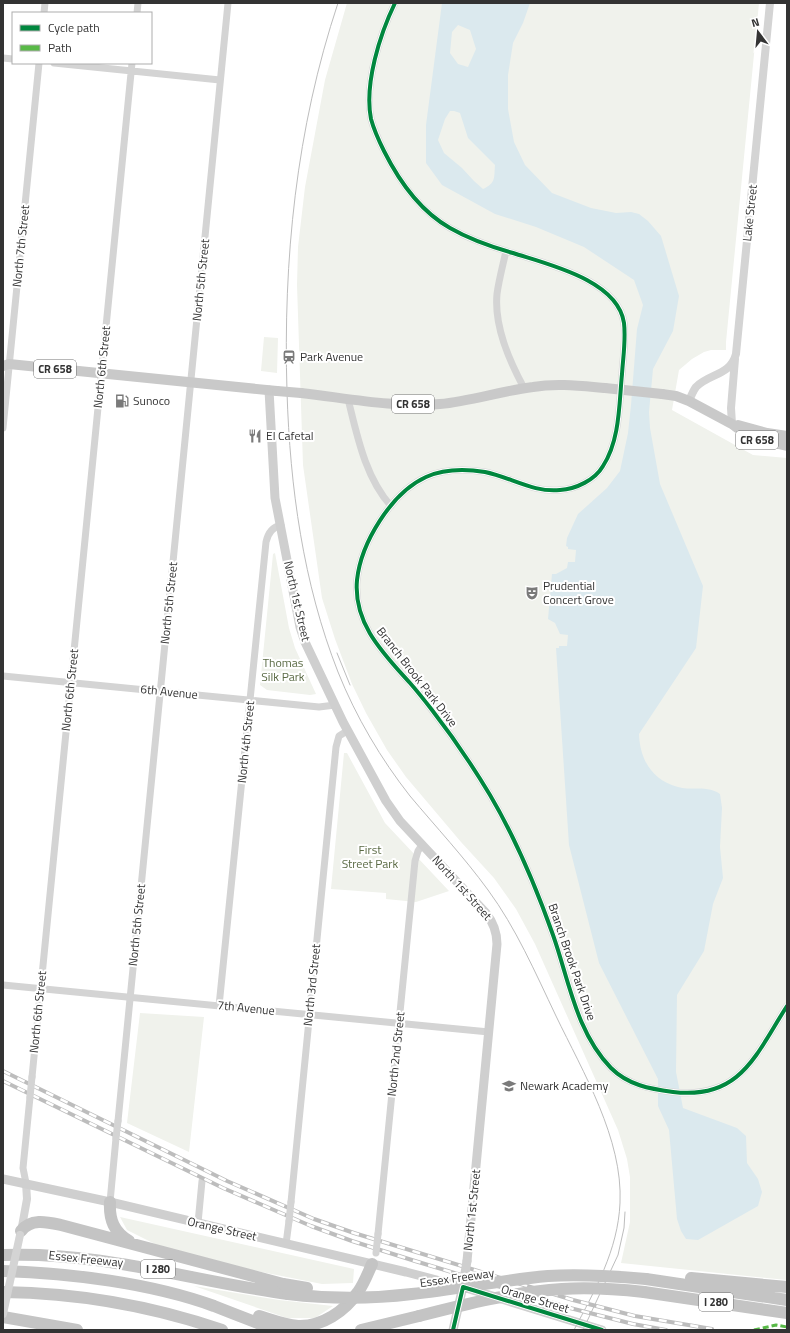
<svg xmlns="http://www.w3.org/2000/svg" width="790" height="1333" font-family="'Titillium Web',sans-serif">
	<rect width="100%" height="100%" fill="#fff"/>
	<path fill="#f0f2ec" d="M 347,3 L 759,3 L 726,342 L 726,350 L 711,350 L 704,352 L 692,359 L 679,370 L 672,410 L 753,455 L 787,458 L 787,1280 L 621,1263 L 630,1222 L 630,1177 L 627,1159 L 618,1130 L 535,944 L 516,909 L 494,878 L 461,842 L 406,777 L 387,750 L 366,713 L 352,684 L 335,639 L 322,598 L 303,465 L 297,285 L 298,247 L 305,187 L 325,80 Z
		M 264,337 L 278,338 L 277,373 L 261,371 Z
		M 275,553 L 289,628 L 295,648 L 316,694 L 310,695 L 267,690 L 260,685 L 273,554 Z
		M 344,753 L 347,753 L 385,823 L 449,891 L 416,902 L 386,899 L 386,893 L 331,889 Z
		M 140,1013 L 204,1017 L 189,1152 L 127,1123 Z
		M 120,1217 L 354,1269 L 353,1283 L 322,1284 L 242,1268 L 157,1245 L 127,1230 Z
		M 194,1286 L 279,1300 L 333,1306 L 315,1318 L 287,1318 Z"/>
	<path fill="#dbe9ee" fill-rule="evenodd" d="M 442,3 L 530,3 L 523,23 L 513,43 L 508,75 L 508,109 L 514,142 L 525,165 L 552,193 L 591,208 L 616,213 L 631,212 L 639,214 L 648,221 L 661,236 L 679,296 L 673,331 L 653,369 L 649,412 L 650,428 L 660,484 L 703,586 L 696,648 L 639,734 C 640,760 652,780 678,787 C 693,791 706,785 720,794 L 722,808 L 720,847 L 723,878 L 713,904 L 704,951 L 677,995 L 676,1072 L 683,1108 L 737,1128 L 746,1136 L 747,1163 L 758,1179 L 762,1192 L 758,1206 L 698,1240 L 686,1239 L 681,1231 L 677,1219 L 669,1130 L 658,1106 L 658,1079 L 599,963 L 569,845 L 556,648 L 559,648 L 559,646 L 567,646 L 568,635 L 560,634 L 555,623 L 548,619 L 552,574 L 556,574 L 567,568 L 568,562 L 575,562 L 576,550 L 568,549 L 568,547 L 566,546 L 567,538 L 578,514 L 607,488 L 620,471 L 628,433 L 631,405 L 637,329 L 643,305 L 634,280 L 584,247 L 536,227 L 495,214 L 442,185 L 426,163 L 426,125 ZM 458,25 L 470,30 L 476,49 L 468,67 L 458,64 L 450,53 L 452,32 ZM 450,111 L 454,111 L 460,113 L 468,138 L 495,165 C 494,178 496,183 483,189 L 474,181 L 462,168 L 444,153 L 438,140 L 445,119 Z"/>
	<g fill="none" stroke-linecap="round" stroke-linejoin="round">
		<path stroke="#d4d4d4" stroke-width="7" d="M 395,3 C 380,34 364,84 371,119 C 374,130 379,141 384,151 C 399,181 420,211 450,228 C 469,239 492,247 513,253 C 547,264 618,280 624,323 C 626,340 623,358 622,374 C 619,404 620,440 603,466 C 595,480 576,489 560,490 C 534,493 510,477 485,472 C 466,469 444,469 426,477 C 391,493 361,543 357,580 C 353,624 384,654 410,683 C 418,692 425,701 432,710 C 453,737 472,765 490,795 C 516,839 536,887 553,935 C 569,980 576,1032 611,1068 C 628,1085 650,1089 673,1092 C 741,1100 756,1054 787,1006
			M 44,13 L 45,3
			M 137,13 L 138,3
			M 3,58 L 13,59
			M 54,63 L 220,80
			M 506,251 C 503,265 499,279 497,294 C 494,326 509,360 524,388
			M 348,399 C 357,435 365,477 391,506
			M 3,428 L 39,63
			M 3,676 L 319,707 L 335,705
			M 3,985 L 489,1032
			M 219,1006 L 266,542 C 268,533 272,527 281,525
			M 32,1077 L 132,63
			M 118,1121 L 228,3
			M 26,1183 L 23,1168 L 30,1097
			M 110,1202 L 116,1138
			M 291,1202 L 336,747 L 339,736 L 347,731
			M 198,1223 L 202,1181
			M 378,1234 L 415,861 L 418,851 L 422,845
			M 286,1244 L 289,1221"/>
		<path stroke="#d4d4d4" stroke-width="8" d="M 689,401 C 691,396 693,391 696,387 C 710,373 730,376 736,354 L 770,3
			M 732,424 L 731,408 L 735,359
			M 21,1232 L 27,1199 L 26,1183"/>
		<path stroke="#cfcfcf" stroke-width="9" d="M 269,390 L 275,498 L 300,627 L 305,642 L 343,722 L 386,801 L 400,821 L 486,913 C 493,922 497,932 497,944 L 467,1261
			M 3,1179 L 110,1202 L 406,1272 L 463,1287 L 602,1330
			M 453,1330 L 464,1282"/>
		<path stroke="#c9c9c9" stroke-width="10" d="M 3,366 L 9,364 L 277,391
			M 301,393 C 346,398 394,408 440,404 C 471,401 501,391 533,387 C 557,383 581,386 605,388
			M 662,394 L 676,396 L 689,401 L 732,424 L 744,433 L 753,438 L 787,446
			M 738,425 L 767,433 L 787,436"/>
		<path stroke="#c4c4c4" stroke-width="12" d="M 110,1202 C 109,1220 114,1232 129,1241
			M 21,1231 C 31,1218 47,1222 61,1225 L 283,1284
			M 3,1255 C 100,1251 192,1281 288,1294
			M 3,1271 C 69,1273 151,1283 214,1306 C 234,1314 255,1322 276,1330
			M 691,1278 L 787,1287
			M 646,1279 L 787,1300
			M 3,1292 C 77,1293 152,1306 222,1330
			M 644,1292 L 787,1313
			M 259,1316 C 272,1320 285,1325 298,1326 C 322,1327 345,1311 358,1292 C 364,1284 368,1273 372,1264
			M 3,1317 L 77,1330
			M 361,1330 L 419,1316"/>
		<path stroke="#bdbdbd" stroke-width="1" d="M 338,3 C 296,129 283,260 287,392 C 290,487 303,583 338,672 C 356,717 381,759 410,796 C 436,827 464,857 488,890 C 516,928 535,972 556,1016 C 583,1072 623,1139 620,1203 C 618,1250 595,1290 574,1330
			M 337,653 L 350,685
			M 583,1330 L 618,1255 L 624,1228 L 625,1212"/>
		<g stroke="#bdbdbd" stroke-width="4">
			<path id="rail" d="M 3,1071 L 227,1181 L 314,1219 L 354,1233 L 573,1300 L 635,1316 L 712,1329
				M 3,1081 L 223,1188 L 311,1226 L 352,1241 L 415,1261 L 570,1308 L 633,1324 L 666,1330"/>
		</g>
		<use href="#rail" stroke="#fff" stroke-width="2.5" stroke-dasharray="8" stroke-linecap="butt"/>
		<path stroke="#d4d4d4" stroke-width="7" d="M 30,1097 L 32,1077
			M 116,1138 L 118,1121
			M 289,1221 L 291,1202
			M 376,1253 L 378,1234"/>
		<path stroke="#d4d4d4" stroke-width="8" d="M 3,1314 L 20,1235"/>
		<path stroke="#cfcfcf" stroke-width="9" d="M 464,1279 L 467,1261"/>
		<path stroke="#c9c9c9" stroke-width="10" d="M 605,388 L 662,394
			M 277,391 L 301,393"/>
		<path stroke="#c4c4c4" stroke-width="12" d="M 283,1284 L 307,1288
			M 288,1294 C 329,1299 371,1299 412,1294 C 458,1289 503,1280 548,1276 C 581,1274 613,1276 646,1279
			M 419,1316 C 466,1304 513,1292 562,1289 C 590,1287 617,1289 644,1292"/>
		<path stroke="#58b947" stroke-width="3" stroke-dasharray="6 3" stroke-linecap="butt" d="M 754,1330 L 776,1325 L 787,1327"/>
		<g stroke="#fff" stroke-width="6">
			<path id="cycleway" d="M 395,3 C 380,34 364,84 371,119 C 374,130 379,141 384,151 C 399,181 420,211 450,228 C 469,239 492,247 513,253 C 547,264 618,280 624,323 C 626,340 623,358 622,374 C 619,404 620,440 603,466 C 595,480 576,489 560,490 C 534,493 510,477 485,472 C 466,469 444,469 426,477 C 391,493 361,543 357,580 C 353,624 384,654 410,683 C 418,692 425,701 432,710 C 453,737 472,765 490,795 C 516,839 536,887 553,935 C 569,980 576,1032 611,1068 C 628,1085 650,1089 673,1092 C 741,1100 756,1054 787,1006
				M 453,1330 L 463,1287 L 602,1330"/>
		</g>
		<use href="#cycleway" stroke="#00873e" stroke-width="4"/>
	</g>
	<defs>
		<g id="station-bare" transform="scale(1.08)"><path d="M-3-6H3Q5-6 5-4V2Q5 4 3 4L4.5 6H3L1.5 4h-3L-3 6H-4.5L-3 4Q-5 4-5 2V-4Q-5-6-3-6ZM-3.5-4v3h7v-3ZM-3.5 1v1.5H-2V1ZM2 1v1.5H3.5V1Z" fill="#7a7a7a" stroke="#fff" stroke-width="2.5" paint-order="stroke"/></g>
		<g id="fuel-bare" transform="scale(1.08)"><path d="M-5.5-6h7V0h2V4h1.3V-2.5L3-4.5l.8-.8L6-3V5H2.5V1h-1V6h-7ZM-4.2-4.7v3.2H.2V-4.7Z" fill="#7a7a7a" stroke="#fff" stroke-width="2.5" paint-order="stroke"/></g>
		<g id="restaurant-bare" transform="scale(1.08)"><path d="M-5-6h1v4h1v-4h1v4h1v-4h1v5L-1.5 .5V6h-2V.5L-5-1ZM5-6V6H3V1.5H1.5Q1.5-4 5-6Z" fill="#7a7a7a" stroke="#fff" stroke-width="2.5" paint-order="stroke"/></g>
		<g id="theatre-bare" transform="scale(1.08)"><path d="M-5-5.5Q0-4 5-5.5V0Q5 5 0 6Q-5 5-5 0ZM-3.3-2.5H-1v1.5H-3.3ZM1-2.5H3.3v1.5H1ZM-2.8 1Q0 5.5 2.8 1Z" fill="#7a7a7a" stroke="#fff" stroke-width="2.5" paint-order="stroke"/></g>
		<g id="school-bare" transform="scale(1.08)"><path d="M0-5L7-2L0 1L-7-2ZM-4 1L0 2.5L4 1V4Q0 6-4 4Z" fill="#7a7a7a" stroke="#fff" stroke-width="2.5" paint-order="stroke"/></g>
	</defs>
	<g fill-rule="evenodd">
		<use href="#station-bare" x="289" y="357"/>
		<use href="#fuel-bare" x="122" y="401"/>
		<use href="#restaurant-bare" x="255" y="436"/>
		<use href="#theatre-bare" x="532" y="593"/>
		<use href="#school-bare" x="509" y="1086"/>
	</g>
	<g text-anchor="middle" stroke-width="4" stroke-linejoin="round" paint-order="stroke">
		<g fill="#fff" stroke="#707070" stroke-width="1">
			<rect x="34" y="360" width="42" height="18" rx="3"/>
			<rect x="392" y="395" width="42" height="18" rx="3"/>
			<rect x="736" y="431" width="42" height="18" rx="3"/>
			<rect x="141" y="1260" width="34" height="18" rx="3"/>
			<rect x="699" y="1293" width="34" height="18" rx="3"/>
		</g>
		<g font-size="11" font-weight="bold" fill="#333">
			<text x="55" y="373">CR 658</text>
			<text x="413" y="408">CR 658</text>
			<text x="757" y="444">CR 658</text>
			<text x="158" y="1273">I 280</text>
			<text x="716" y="1306">I 280</text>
		</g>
		<g font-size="12" fill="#333" stroke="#fff">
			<text transform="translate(750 213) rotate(-84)" y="4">Lake Street</text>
			<text transform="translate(21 246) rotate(-84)" y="4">North 7th Street</text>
			<text transform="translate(201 280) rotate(-84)" y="4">North 5th Street</text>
			<text transform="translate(102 367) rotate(-84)" y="4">North 6th Street</text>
			<text transform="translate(297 601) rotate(77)" y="4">North 1st Street</text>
			<text transform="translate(169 603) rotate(-84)" y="4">North 5th Street</text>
			<text transform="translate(417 677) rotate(52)" y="4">Branch Brook Park Drive</text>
			<text transform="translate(70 690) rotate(-84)" y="4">North 6th Street</text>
			<text transform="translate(169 692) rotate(6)" y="4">6th Avenue</text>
			<text transform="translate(246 742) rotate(-84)" y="4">North 4th Street</text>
			<text transform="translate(462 888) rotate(48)" y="4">North 1st Street</text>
			<text transform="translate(137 925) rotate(-84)" y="4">North 5th Street</text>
			<text transform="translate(572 962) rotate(71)" y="4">Branch Brook Park Drive</text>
			<text transform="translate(312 985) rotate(-84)" y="4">North 3rd Street</text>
			<text transform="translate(246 1008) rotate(6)" y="4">7th Avenue</text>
			<text transform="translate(38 1012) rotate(-84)" y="4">North 6th Street</text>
			<text transform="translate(396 1054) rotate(-84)" y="4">North 2nd Street</text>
			<text transform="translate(472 1210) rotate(-84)" y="4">North 1st Street</text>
			<text transform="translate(222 1229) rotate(13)" y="4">Orange Street</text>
			<text transform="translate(86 1259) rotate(6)" y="4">Essex Freeway</text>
			<text transform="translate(457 1278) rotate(-8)" y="4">Essex Freeway</text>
			<text transform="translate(535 1299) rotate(17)" y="4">Orange Street</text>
		</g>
		<g font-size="12" fill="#333" stroke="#fff" text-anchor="start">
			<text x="300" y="361">Park Avenue</text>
			<text x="133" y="405">Sunoco</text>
			<text x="266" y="440">El Cafetal</text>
			<text x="543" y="590">Prudential<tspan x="543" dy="14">Concert Grove</tspan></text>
			<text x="520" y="1090">Newark Academy</text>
		</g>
		<g font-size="12" fill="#5a6a44" stroke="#fff">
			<text x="283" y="667">Thomas<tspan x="283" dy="14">Silk Park</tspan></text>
			<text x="370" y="854">First<tspan x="370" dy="14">Street Park</tspan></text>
		</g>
	</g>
	<rect width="790" height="1333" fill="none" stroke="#333333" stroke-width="8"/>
	<rect x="12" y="12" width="140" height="52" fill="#ffffff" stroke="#adadad"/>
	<rect x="20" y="25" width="20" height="6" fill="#00873e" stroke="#adadad"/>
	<text x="48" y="32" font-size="12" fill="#333333">Cycle path</text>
	<rect x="20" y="45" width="20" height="6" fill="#58b947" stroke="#adadad"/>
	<text x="48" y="52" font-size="12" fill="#333333">Path</text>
	<g transform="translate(758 32) rotate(344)" stroke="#ffffff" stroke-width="3" paint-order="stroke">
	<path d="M0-3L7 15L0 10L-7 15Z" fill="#333333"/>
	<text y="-6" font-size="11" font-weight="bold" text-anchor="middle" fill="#333333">N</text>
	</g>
</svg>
